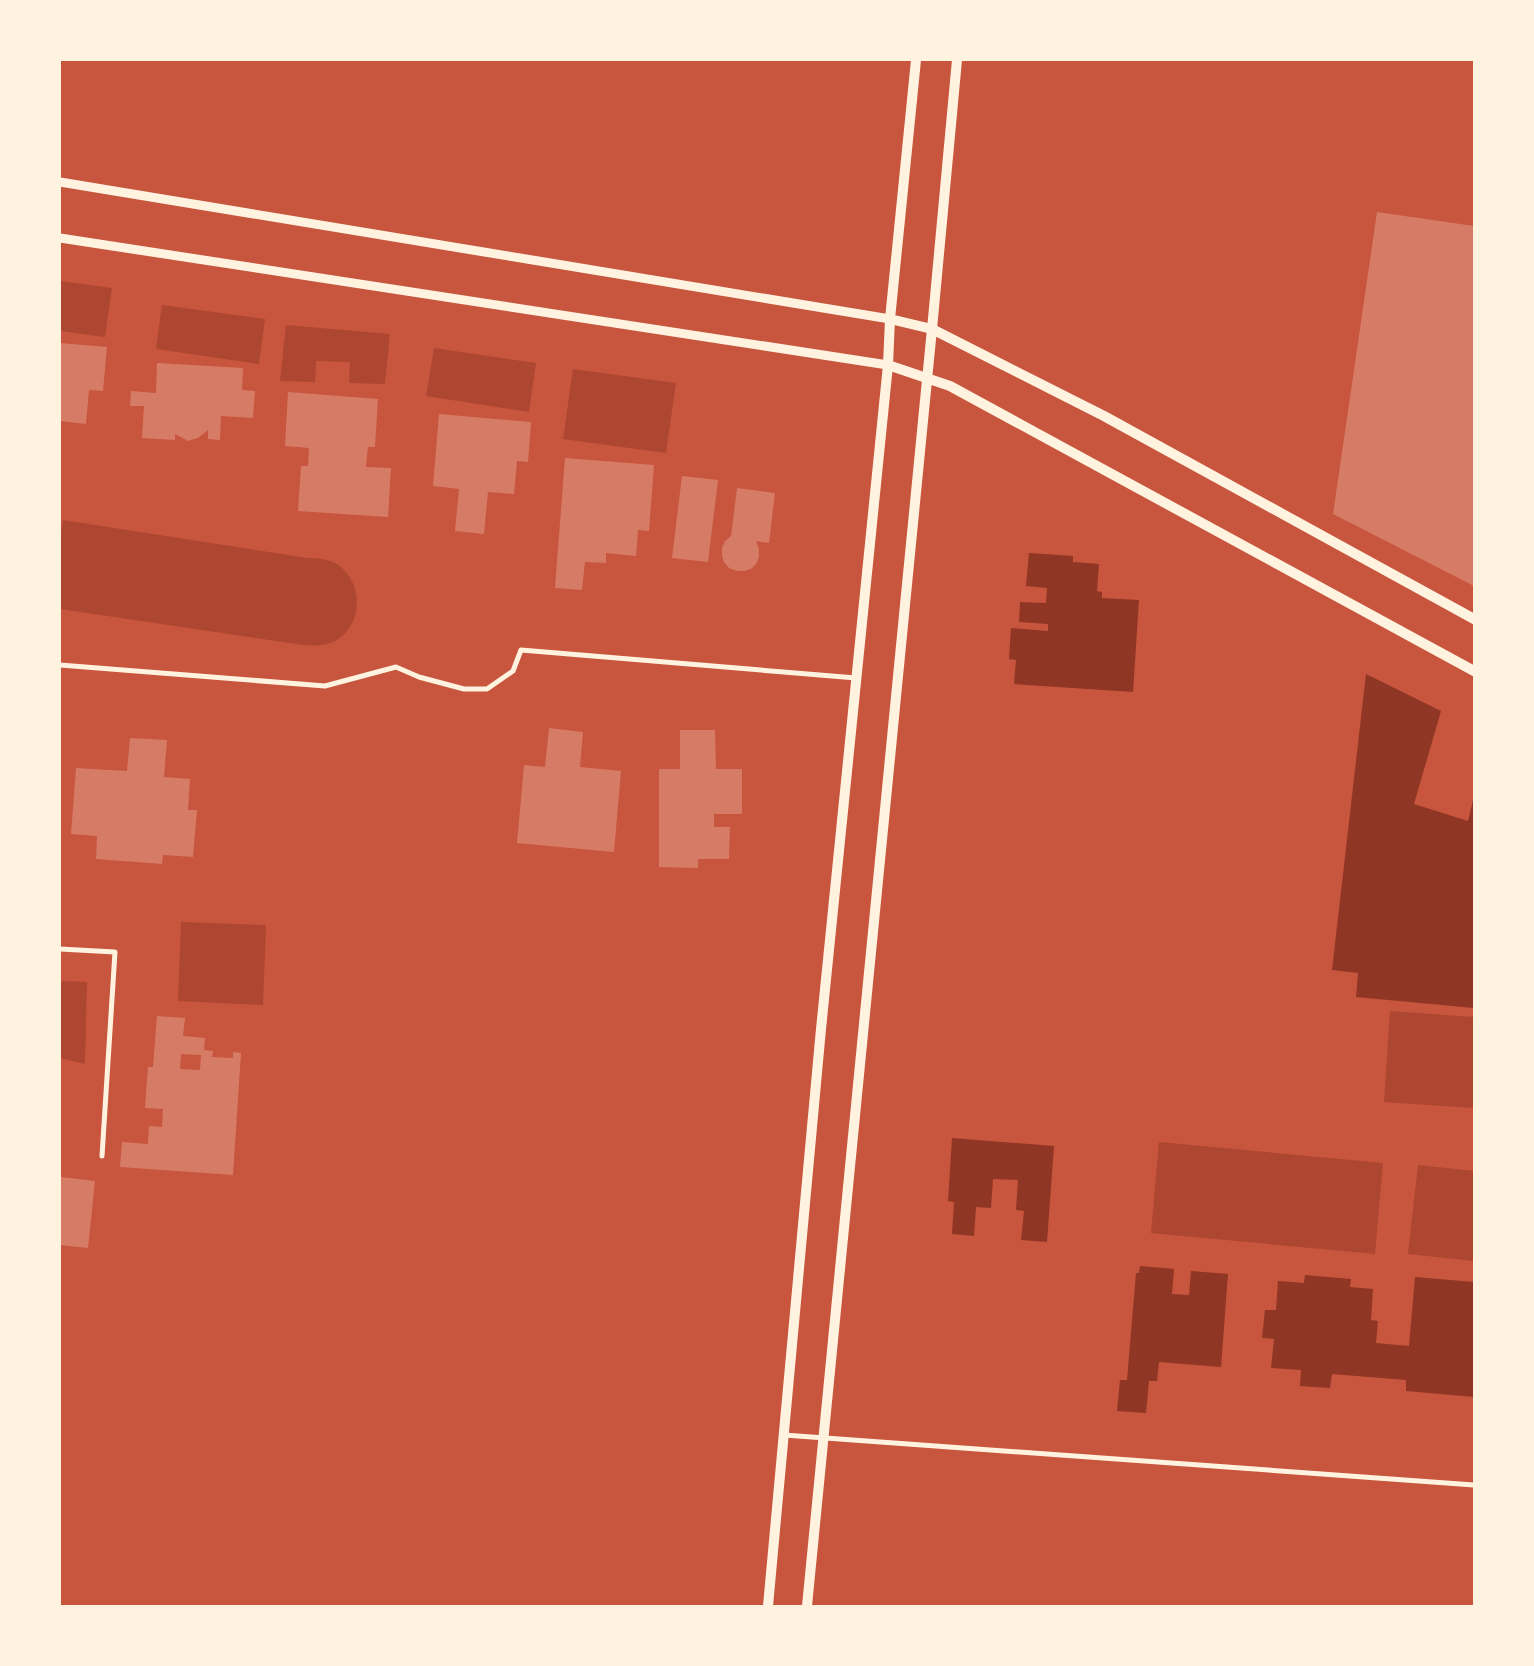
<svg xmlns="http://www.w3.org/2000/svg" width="1534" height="1666" font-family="Lato,sans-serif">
	<rect width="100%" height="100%" fill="#c8553d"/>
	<path fill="#ae4732" d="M 60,281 L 112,288 L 105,337 L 60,331 Z
		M 162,305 L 265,319 L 259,364 L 156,349 Z
		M 286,325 L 390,334 L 385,384 L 349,383 L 350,362 L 316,361 L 315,382 L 280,381 Z
		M 434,348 L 536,363 L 529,412 L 426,396 Z
		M 573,369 L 676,383 L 666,453 L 563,439 Z
		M 63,520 L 307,558 C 319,558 331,559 340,566 C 363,585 363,623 337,640 C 327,646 315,646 303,645 L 60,609 L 60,539 Z
		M 181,922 L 266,925 L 263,1005 L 178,1001 Z
		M 60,981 L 87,982 L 85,1064 L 60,1058 Z
		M 1390,1011 L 1474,1017 L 1474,1108 L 1384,1102 Z
		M 1159,1142 L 1383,1163 L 1375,1254 L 1151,1233 Z
		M 1418,1165 L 1474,1171 L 1474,1261 L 1408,1254 Z"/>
	<path fill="#8f3625" d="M 1029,553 L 1073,556 L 1073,562 L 1099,564 L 1097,591 L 1102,592 L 1102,598 L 1139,600 L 1133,692 L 1014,684 L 1016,660 L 1009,659 L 1011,628 L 1048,631 L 1048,624 L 1019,622 L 1020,602 L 1046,603 L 1047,588 L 1026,586 Z
		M 1366,674 L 1441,711 L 1414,804 L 1468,821 L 1474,796 L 1474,1008 L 1356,997 L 1358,973 L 1332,970 Z
		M 952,1138 L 1054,1146 L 1047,1242 L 1021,1240 L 1024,1211 L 1016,1210 L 1018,1180 L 993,1179 L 991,1208 L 976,1207 L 974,1236 L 952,1234 L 954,1202 L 948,1201 Z
		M 1140,1266 L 1174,1269 L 1172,1294 L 1189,1295 L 1191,1271 L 1228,1274 L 1221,1367 L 1159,1362 L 1157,1381 L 1149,1381 L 1146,1413 L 1117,1411 L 1120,1380 L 1127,1380 L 1136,1273 L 1139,1273 Z
		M 1305,1275 L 1351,1279 L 1350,1287 L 1373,1289 L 1371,1320 L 1378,1321 L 1376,1343 L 1409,1346 L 1415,1277 L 1474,1282 L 1474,1397 L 1406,1391 L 1406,1380 L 1332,1374 L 1330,1388 L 1300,1386 L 1301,1370 L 1271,1368 L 1274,1339 L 1262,1338 L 1265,1310 L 1276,1310 L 1278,1281 L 1304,1283 Z"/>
	<path fill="#d67c66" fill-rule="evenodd" d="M 1377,212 L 1474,226 L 1474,586 L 1333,514 Z
		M 60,343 L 107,347 L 103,391 L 89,390 L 86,424 L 60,421 Z
		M 157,363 L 243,368 L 242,390 L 255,391 L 253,418 L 221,416 L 220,440 L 208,439 L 208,430 L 198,438 L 188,441 L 175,434 L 175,440 L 142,438 L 144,406 L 130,406 L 131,391 L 156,393 Z
		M 288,392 L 378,399 L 375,447 L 368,447 L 366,467 L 391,468 L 388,517 L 298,511 L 301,466 L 308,466 L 309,448 L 285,446 Z
		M 439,414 L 531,422 L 528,462 L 517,461 L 514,494 L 488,492 L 484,534 L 455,531 L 459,489 L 433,486 Z
		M 565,458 L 654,465 L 649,531 L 638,530 L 636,556 L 606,553 L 606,563 L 585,562 L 582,590 L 555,588 Z
		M 682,476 L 718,480 L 708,562 L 672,558 Z
		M 737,488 L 775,493 L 769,543 L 756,541 L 759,549 L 759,557 L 756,564 L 751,569 L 744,571 L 737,571 L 729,568 L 724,562 L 722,556 L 722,548 L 725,541 L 731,536 Z
		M 549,728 L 583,732 L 580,767 L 621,771 L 614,852 L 517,843 L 524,765 L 545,767 Z
		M 680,730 L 715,730 L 716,769 L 742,769 L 742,814 L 714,814 L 714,827 L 730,827 L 729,859 L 698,859 L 698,868 L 659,867 L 659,769 L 680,769 Z
		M 130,738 L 167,740 L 164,777 L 190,779 L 188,810 L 197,810 L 193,857 L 163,855 L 162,864 L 96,859 L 97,836 L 71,834 L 76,768 L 127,771 Z
		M 157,1016 L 185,1018 L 183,1036 L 205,1038 L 204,1050 L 213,1051 L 212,1057 L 233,1058 L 233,1052 L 241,1053 L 233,1175 L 120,1167 L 122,1142 L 148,1144 L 149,1126 L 162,1127 L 163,1109 L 145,1108 L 148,1067 L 153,1067 ZM 181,1054 L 201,1055 L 200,1070 L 180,1069 Z
		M 61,1177 L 95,1181 L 88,1248 L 60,1245 Z"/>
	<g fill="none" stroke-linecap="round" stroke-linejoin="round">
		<path stroke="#fff3e0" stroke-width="5" d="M 60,665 L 325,686 L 396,667 L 419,677 L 464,689 L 487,689 L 513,671 L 521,650 L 856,678
			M 60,949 L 115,952 L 102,1156
			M 784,1435 L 1474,1485"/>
		<path stroke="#fff3e0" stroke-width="9" d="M 60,182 L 890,319
			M 60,238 L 888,365"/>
		<path stroke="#fff3e0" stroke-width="10" d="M 890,319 L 932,329 L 1104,416 L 1474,619
			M 888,365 L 950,386 L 1474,671
			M 768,1606 L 821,1029 L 888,365 L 890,319 L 916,60
			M 807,1606 L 932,329 L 957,60"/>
	</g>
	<rect width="1534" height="1666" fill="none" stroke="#fff3e0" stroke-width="122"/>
</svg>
